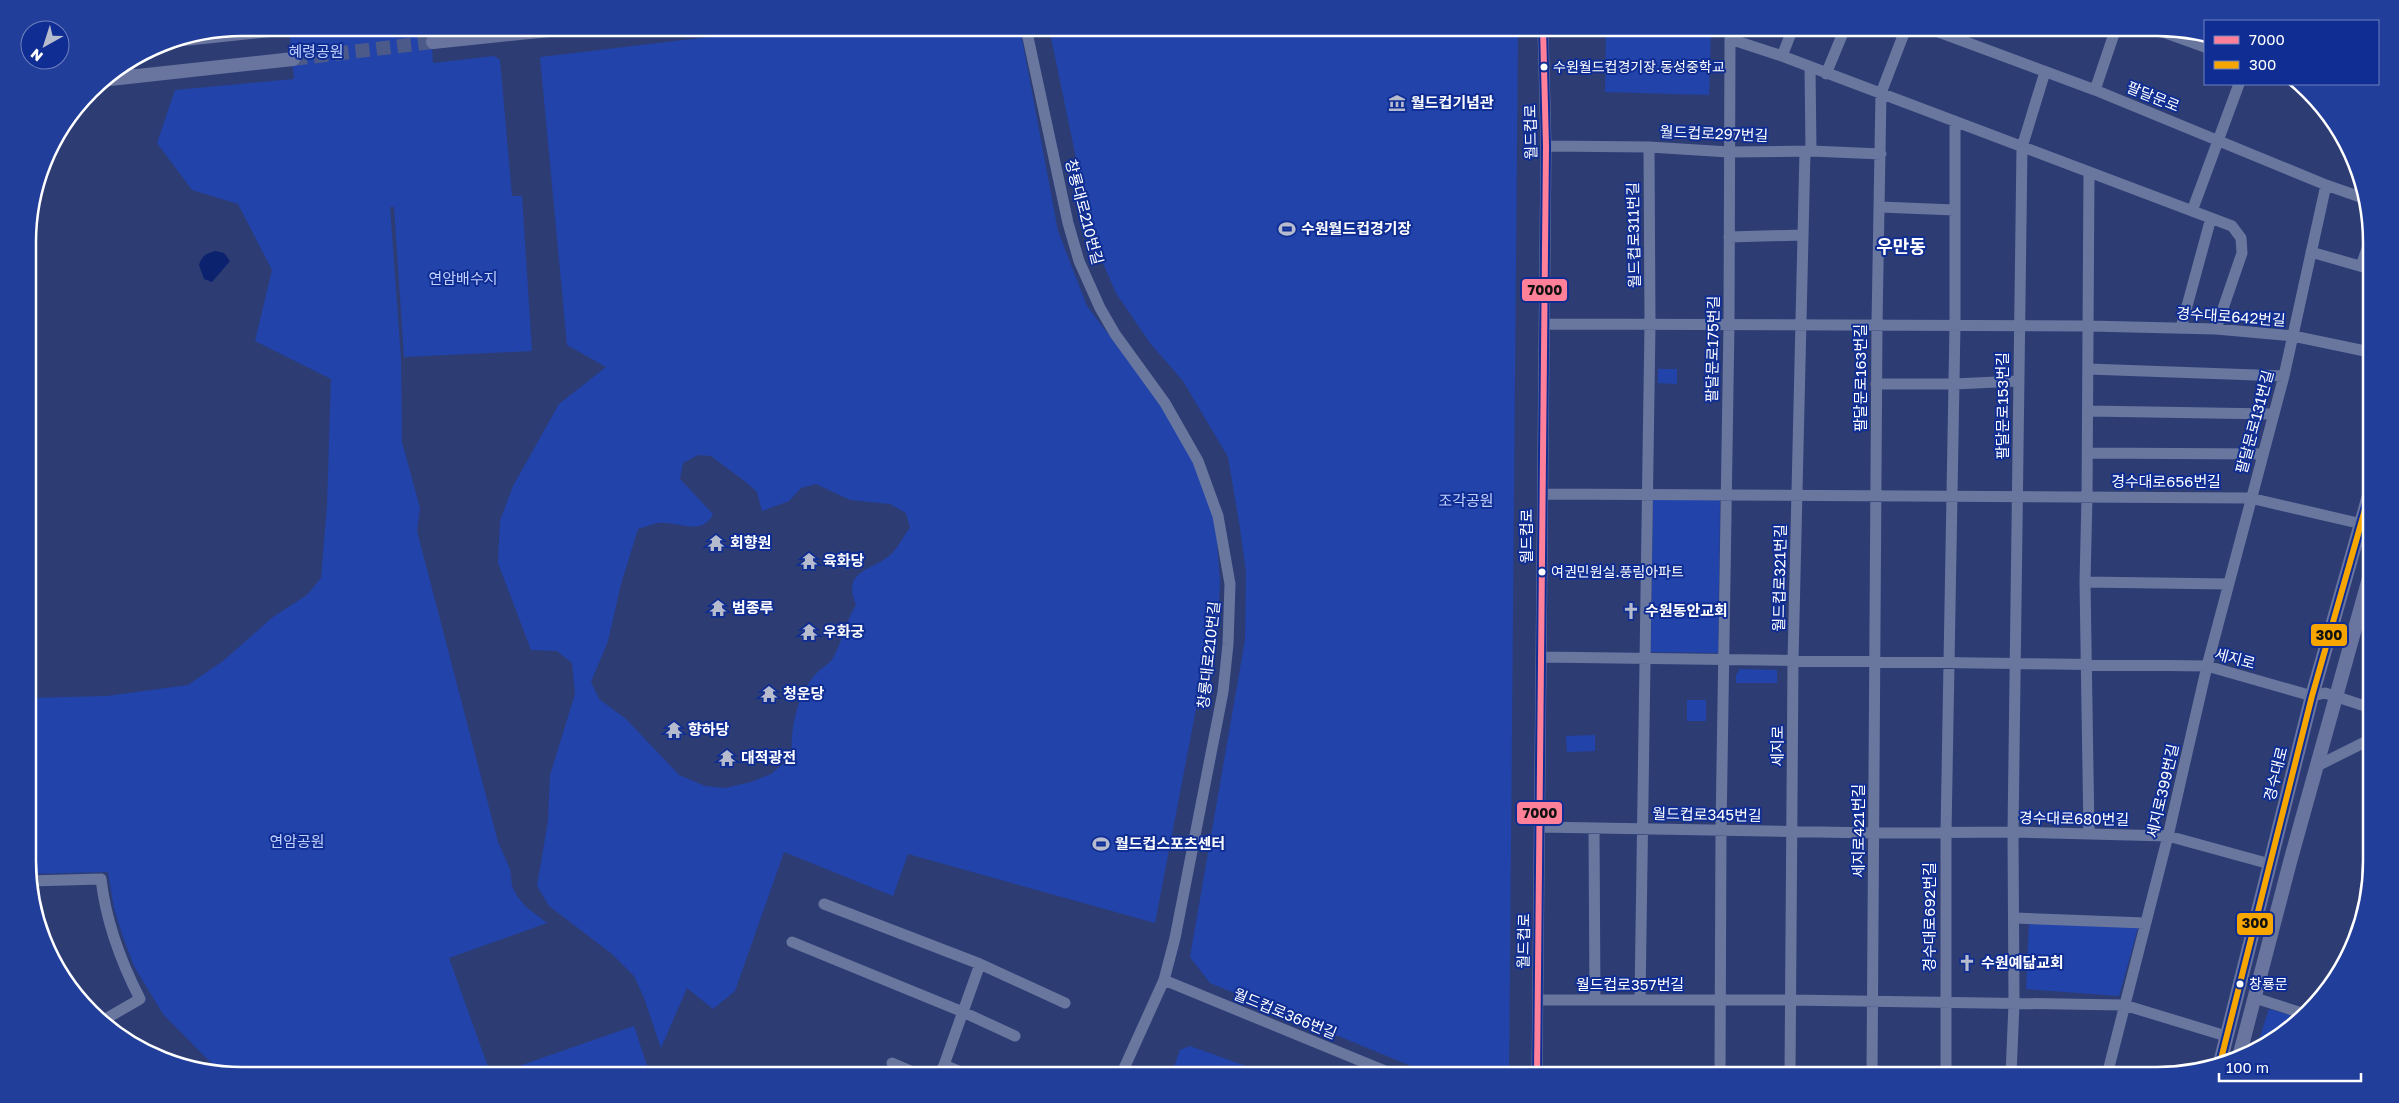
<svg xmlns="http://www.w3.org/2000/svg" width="2399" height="1103" font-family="'Golos Text','Noto Sans KR',sans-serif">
	<rect width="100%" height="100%" fill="#2d3d74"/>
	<path fill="#2243aa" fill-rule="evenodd" d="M 289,28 L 431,28 L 433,63 L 494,56 L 500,60 L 512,196 L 522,196 L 532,351 L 404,357 L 394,207 L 390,207 L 401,359 L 402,442 L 420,508 L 417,531 L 498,842 L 510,869 L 512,886 L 517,896 L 526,907 L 547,923 L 449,958 L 491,1075 L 242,1075 L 219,1071 L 163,1014 L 134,966 L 123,937 L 114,908 L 108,872 L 29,874 L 29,698 L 107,696 L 188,685 L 223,661 L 273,617 L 307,595 L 321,578 L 327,506 L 331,379 L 255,341 L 272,270 L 238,204 L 192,190 L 157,143 L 175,90 L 294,79 Z
		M 784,28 L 1020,28 L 1058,231 L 1087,306 L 1168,413 L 1193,456 L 1216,526 L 1220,582 L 1217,639 L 1200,688 L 1155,923 L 908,854 L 893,896 L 784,852 L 735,991 L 713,1009 L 687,988 L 661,1048 L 644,998 L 634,976 L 612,954 L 549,906 L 537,886 L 548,821 L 550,775 L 575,694 L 572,663 L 557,651 L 531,650 L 498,563 L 500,521 L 513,486 L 559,404 L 606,367 L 567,345 L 540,57 ZM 698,455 L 711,456 L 747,483 L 757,492 L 762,511 L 789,501 L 801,488 L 816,484 L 850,500 L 890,504 L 906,513 L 910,528 C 904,535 900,544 894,551 C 878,571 840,567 856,605 C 845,623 843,640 833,658 C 829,665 819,669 814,676 C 797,696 790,730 792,756 L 771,774 L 751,782 L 725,788 L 705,786 L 679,775 L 626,719 L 599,699 L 591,682 L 608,641 L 621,584 L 638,529 C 645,527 652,524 658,523 C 678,521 702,537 713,514 L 680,479 L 683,463 Z
		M 1049,28 L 1518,28 L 1509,1075 L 1433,1075 L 1210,983 L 1190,957 L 1245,640 L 1246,572 L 1240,528 L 1228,457 L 1183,381 L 1150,343 L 1116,293 L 1093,240 Z
		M 1670,28 L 1711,28 L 1709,95 L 1605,92 L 1606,30 L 1670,32 Z
		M 1658,369 L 1677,369 L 1677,384 L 1658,383 Z
		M 1653,499 L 1720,500 L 1718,653 L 1651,652 Z
		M 1740,669 L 1777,670 L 1777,683 L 1736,683 L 1736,675 Z
		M 1687,700 L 1706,700 L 1706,721 L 1687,721 Z
		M 1595,735 L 1595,751 L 1567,752 L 1566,736 Z
		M 2029,922 L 2138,928 L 2119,996 L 2026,989 Z
		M 2269,1009 L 2300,1018 L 2276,1039 L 2256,1049 Z
		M 634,1026 L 650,1075 L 493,1075 Z
		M 1190,1046 L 1271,1075 L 1171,1075 L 1180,1050 Z"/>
	<path fill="#0b226e" d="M 216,251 L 224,253 L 230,261 L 212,282 L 204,279 L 199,265 C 202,256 206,253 216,251 Z"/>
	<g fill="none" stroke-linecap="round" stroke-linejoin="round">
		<path stroke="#4c5a89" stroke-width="14" stroke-dasharray="14 7" stroke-linecap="butt" d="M 293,59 L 433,42"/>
		<path stroke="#69779f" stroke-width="11" d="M 1026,28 L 1068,223 L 1079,261 L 1100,308 L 1115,334 L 1165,403 L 1198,461 L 1218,516 L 1230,584 L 1228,644 L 1223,692 L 1175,938 L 1164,980 L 1121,1075
			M 1928,28 L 2095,90 L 2326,185 L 2366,199
			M 2152,28 L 2205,47
			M 1730,39 L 1782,56 L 2232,226 L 2241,238 L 2242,253 L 2216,329
			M 1782,56 L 1793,28
			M 128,64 L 130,78
			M 1810,67 L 1811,151
			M 1826,74 L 1845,28
			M 2095,90 L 2116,28
			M 1546,146 L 1649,147 L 1729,152 L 1811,151 L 1881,154
			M 2357,196 L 2362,184
			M 1880,207 L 1955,210
			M 2192,211 L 2239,84
			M 1729,237 L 1802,235
			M 2311,252 L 2370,269
			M 2361,266 L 2370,240
			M 1544,324 L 2089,326 L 2216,329 L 2293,336 L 2370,352
			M 2181,328 L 2211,218
			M 2088,369 L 2284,376
			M 1876,384 L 1954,384 L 2018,381
			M 2088,411 L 2272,414
			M 2088,453 L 2262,454
			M 1543,494 L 2250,498 L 2362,524
			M 2085,582 L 2228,584
			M 1542,657 L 2207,666 L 2312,696 L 2325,693 L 2371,708
			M 2317,766 L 2371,739
			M 1540,827 L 1874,833 L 2013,832 L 2168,836 L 2270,864
			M 1594,829 L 1595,1000
			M 2089,834 L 2085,582 L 2087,497 L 2089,172
			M 29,881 L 101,879 C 106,922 120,960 140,999 L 102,1021
			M 824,904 L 980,964 L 1065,1003
			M 2015,918 L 2145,923
			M 792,942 L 963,1012 L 1015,1036
			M 1164,980 L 1395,1075
			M 2255,998 L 2305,1014
			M 1539,1000 L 1790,1000 L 2124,1005 L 2226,1036
			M 1640,1000 L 1650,324 L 1649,147
			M 892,1063 L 920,1075
			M 944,1065 L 980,964
			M 939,1075 L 944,1065 L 969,1075
			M 1537,1075 L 1546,146 L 1543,28
			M 1686,1075 L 1720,1072
			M 1720,1075 L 1721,830 L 1729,324 L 1730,39 L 1735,28
			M 1790,1075 L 1793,661 L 1805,151
			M 1872,1075 L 1877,324 L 1881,93 L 1906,28
			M 1946,1075 L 1946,833 L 1955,325 L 1955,121
			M 2011,1075 L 2014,1004 L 2013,832 L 2022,147 L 2045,72
			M 2107,1075 L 2168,836 L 2207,666 L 2284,376 L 2326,185"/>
		<path stroke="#69759e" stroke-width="14" d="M 184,39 L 289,28
			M 433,42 L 569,28
			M 101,80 L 293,59
			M 2239,1057 L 2290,862 L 2371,571
			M 2222,1065 L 2221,1059 L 2312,696 L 2370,492"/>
		<g stroke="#0f2d92" stroke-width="10">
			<path id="bus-1" d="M 1537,1075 L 1546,146 L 1543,28"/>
		</g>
		<g stroke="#0f2d92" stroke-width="10">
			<path id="bus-2" d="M 2215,1066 L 2221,1059 L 2312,696 L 2370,492"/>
		</g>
		<use href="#bus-1" stroke="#ff8098" stroke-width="6"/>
		<use href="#bus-2" stroke="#f7a600" stroke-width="6"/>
	</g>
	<defs>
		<g id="museum-bare" transform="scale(1.35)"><path d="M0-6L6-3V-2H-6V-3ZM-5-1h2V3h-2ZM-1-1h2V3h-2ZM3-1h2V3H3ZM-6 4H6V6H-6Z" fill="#b6bbce" stroke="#0f2d92" stroke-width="2.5" paint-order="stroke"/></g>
		<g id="stadium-bare" transform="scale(1.35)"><path d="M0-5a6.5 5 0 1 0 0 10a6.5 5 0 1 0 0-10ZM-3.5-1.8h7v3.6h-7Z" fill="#b6bbce" stroke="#0f2d92" stroke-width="2.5" paint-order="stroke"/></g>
		<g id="temple-bare" transform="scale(1.35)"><path d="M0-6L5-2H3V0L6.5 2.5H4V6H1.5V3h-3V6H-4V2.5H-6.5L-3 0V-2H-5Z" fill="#b6bbce" stroke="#0f2d92" stroke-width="2.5" paint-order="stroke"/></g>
		<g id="church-bare" transform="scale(1.35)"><path d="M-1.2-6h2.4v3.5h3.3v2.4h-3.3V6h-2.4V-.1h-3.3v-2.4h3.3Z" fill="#b6bbce" stroke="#0f2d92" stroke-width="2.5" paint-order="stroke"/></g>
	</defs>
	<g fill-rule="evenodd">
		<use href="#museum-bare" x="1397" y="103"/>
		<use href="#stadium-bare" x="1287" y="229"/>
		<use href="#temple-bare" x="716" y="543"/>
		<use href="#temple-bare" x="809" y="561"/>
		<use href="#temple-bare" x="718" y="608"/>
		<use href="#church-bare" x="1631" y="611"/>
		<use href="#temple-bare" x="809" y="632"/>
		<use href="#temple-bare" x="769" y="694"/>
		<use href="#temple-bare" x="674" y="730"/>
		<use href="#temple-bare" x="727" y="758"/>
		<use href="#stadium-bare" x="1101" y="844"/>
		<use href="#church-bare" x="1967" y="963"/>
	</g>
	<g fill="#fff" stroke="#0f2d92" stroke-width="2">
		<circle cx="1544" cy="67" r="4.5"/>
		<circle cx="1542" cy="572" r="4.5"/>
		<circle cx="2240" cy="984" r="4.5"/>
	</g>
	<g text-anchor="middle" stroke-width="4" stroke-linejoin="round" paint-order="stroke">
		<g font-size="14" fill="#fff" stroke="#0f2d92" text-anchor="start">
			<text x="1553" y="72">수원월드컵경기장.동성중학교</text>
			<text x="1551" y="577">여권민원실.풍림아파트</text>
			<text x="2249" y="989">창룡문</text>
		</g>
		<g font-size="15" fill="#c2d1fe" stroke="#0f2d92">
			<text x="316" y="57">혜령공원</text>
			<text x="463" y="284">연암배수지</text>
			<text x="1466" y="506">조각공원</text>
			<text x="297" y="847">연암공원</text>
		</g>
		<g font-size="15" fill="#fff" stroke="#0f2d92">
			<text transform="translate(2153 97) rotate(22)" y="5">팔달문로</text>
			<text transform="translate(1531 132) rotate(-91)" y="5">월드컵로</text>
			<text transform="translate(1714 134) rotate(2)" y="5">월드컵로297번길</text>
			<text transform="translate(1084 212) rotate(75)" y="5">창룡대로210번길</text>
			<text transform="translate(1634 235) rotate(-91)" y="5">월드컵로311번길</text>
			<text transform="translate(2231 317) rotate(4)" y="5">경수대로642번길</text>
			<text transform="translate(1713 349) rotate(-89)" y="5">팔달문로175번길</text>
			<text transform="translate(1861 378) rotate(-90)" y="5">팔달문로163번길</text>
			<text transform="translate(2003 406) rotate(-90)" y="5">팔달문로153번길</text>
			<text transform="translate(2255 422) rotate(-75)" y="5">팔달문로131번길</text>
			<text x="2166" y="487">경수대로656번길</text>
			<text transform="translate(1527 536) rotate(-90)" y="5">월드컵로</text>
			<text transform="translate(1780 578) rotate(-89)" y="5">월드컵로321번길</text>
			<text transform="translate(1209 655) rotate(-84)" y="5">창룡대로210번길</text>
			<text transform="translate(2235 659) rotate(15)" y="5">세지로</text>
			<text transform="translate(1778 746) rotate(-90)" y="5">세지로</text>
			<text transform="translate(2276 774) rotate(-76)" y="5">경수대로</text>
			<text transform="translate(2163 791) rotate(-77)" y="5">세지로399번길</text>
			<text transform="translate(1707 815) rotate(1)" y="5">월드컵로345번길</text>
			<text transform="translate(2074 819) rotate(1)" y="5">경수대로680번길</text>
			<text transform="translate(1859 831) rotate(-90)" y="5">세지로421번길</text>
			<text transform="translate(1930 917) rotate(-90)" y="5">경수대로692번길</text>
			<text transform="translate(1524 941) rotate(-89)" y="5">월드컵로</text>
			<text x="1630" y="990">월드컵로357번길</text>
			<text transform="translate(1285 1014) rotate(22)" y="5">월드컵로366번길</text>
		</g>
		<g font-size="15" font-weight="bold" fill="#fff" stroke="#0f2d92" text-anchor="start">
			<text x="1411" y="108">월드컵기념관</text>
			<text x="1301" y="234">수원월드컵경기장</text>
			<text x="730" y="548">회향원</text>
			<text x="823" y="566">육화당</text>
			<text x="732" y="613">범종루</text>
			<text x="1645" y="616">수원동안교회</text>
			<text x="823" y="637">우화궁</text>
			<text x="783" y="699">청운당</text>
			<text x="688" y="735">향하당</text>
			<text x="741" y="763">대적광전</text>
			<text x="1115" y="849">월드컵스포츠센터</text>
			<text x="1981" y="968">수원예닮교회</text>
		</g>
		<g font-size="18" font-weight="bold" fill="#fff" stroke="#0f2d92">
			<text x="1901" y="253">우만동</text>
		</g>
	</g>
	<path d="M0 0H2399V1103H0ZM242 36H2157A206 206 0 0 1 2363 242V861A206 206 0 0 1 2157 1067H242A206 206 0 0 1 36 861V242A206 206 0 0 1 242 36Z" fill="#223e9b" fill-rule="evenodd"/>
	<path fill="none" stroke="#fff" stroke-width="2.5" d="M242 36H2157A206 206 0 0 1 2363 242V861A206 206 0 0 1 2157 1067H242A206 206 0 0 1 36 861V242A206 206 0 0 1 242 36Z"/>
	<g stroke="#0f2d92" stroke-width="2">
		<rect x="1521" y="278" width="47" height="24" rx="5" fill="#ff8098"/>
		<rect x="2310" y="623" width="38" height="24" rx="5" fill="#f7a600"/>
		<rect x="1516" y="801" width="47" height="24" rx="5" fill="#ff8098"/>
		<rect x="2236" y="912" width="38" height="24" rx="5" fill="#f7a600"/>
	</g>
	<g font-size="14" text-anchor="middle" font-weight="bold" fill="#111">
		<text x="1545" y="295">7000</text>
		<text x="2329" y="640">300</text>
		<text x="1540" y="818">7000</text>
		<text x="2255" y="928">300</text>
	</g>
	<rect x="2204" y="20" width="175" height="65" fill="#0f2d92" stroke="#6f81be"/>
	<rect x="2214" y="36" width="25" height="8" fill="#ff8098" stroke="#6f81be"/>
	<text x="2249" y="45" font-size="15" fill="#ffffff">7000</text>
	<rect x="2214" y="61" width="25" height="8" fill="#f7a600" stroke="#6f81be"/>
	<text x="2249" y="70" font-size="15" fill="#ffffff">300</text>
	<g transform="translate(45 45) rotate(219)"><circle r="24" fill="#0f2d92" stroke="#6f81be"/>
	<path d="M0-4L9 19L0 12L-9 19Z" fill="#b6bbce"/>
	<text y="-8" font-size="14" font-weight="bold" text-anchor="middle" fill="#ffffff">N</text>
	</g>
	<path d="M2219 1073v8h142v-8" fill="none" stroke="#ffffff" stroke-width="2.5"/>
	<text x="2226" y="1073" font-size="15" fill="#ffffff" stroke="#0f2d92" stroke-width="4" paint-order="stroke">100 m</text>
</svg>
